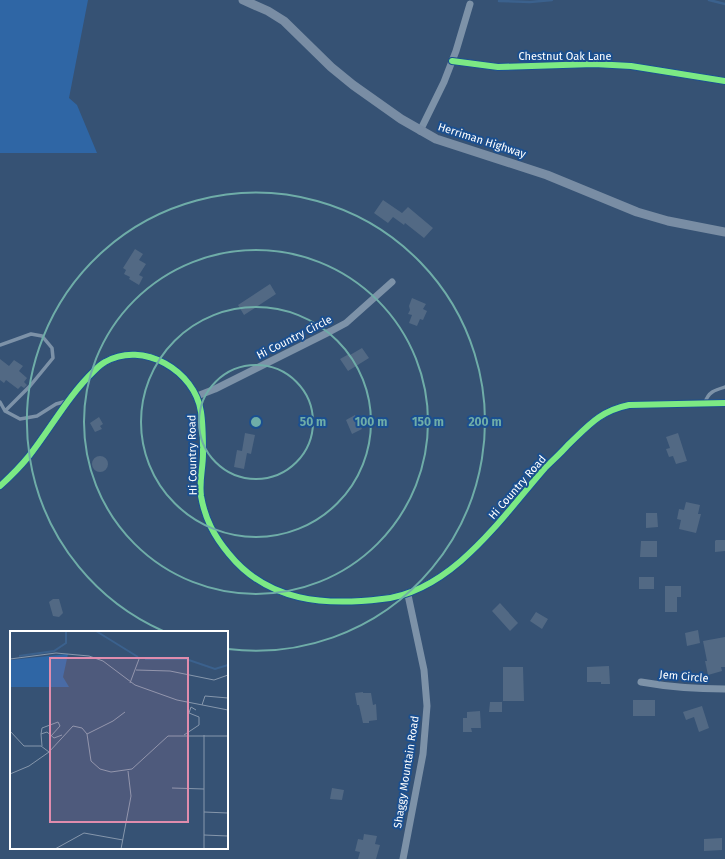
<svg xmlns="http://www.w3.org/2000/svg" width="725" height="859" font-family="'Fira Sans',sans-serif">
	<rect width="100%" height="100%" fill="#365274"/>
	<path fill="#2f66a5" d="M 0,0 L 88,0 L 69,98 L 77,105 L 97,153 L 0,153 Z"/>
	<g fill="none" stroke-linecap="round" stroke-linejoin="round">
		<path stroke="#3b618d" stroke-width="2.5" d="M 709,0 L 725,4
			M 499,1 L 530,2 L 552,0"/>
	</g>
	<path fill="#526984" d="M 383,200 L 402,213 L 408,207 L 433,228 L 424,238 L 405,223 L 404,225 L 393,217 L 388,223 L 374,213 Z
		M 135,249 L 143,254 L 139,260 L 146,264 L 139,275 L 143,277 L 139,285 L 129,279 L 130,277 L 124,274 L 126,270 L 123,268 Z
		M 270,284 L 276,294 L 244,315 L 238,305 Z
		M 412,298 L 426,304 L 423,309 L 427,311 L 423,320 L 420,319 L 417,326 L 409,323 L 412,315 L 408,314 L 410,310 L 409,306 Z
		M 362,348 L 369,358 L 348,371 L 340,359 L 349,354 L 350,355 Z
		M 0,359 L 9,366 L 14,360 L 23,366 L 19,371 L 27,378 L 24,382 L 27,385 L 24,388 L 21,386 L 18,389 L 6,380 L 4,383 L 0,380 Z
		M 355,415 L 362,429 L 352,434 L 346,420 Z
		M 99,417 L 103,424 L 100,426 L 102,429 L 95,432 L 90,423 Z
		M 245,433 L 255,435 L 251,454 L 247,453 L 244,469 L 234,467 L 237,450 L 242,451 Z
		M 678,433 L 687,461 L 676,464 L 673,456 L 669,457 L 666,449 L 670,448 L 666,437 Z
		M92 464a8 8 0 1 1 16 0a8 8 0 1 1-16 0Z
		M 686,502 L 700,505 L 698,514 L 701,514 L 696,533 L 679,529 L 681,520 L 677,519 L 679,509 L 684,510 Z
		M 646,513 L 657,513 L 658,527 L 646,528 Z
		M 716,540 L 725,540 L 725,551 L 715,552 L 715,541 Z
		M 641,541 L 657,541 L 657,557 L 640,557 Z
		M 639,577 L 654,577 L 654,589 L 639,589 Z
		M 665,586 L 681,586 L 681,597 L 677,597 L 677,612 L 665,612 Z
		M 53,599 L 59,599 L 63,613 L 59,617 L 53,616 L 49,602 Z
		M 500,603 L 518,623 L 510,631 L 492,611 Z
		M 536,612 L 548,619 L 542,629 L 530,621 Z
		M 698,630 L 700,643 L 687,646 L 685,633 Z
		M 725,637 L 725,667 L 721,667 L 722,671 L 708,675 L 705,661 L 707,661 L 703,641 Z
		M 609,666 L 610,684 L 601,684 L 601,682 L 587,682 L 587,667 Z
		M 503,667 L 523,667 L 524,701 L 503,701 Z
		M 363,692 L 363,693 L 371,693 L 373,705 L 376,704 L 377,720 L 369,721 L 369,723 L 363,723 L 359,705 L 357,705 L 355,693 Z
		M 633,700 L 655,700 L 655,716 L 633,716 Z
		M 490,702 L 502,702 L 502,712 L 489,712 Z
		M 702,706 L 709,728 L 699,732 L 694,717 L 686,720 L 683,712 Z
		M 480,711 L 481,728 L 471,728 L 472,732 L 463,732 L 463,718 L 467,718 L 467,712 Z
		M 332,788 L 344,790 L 342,800 L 330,799 Z
		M 364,834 L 377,836 L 375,844 L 380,845 L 376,859 L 358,859 L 360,852 L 355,851 L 358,839 L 363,840 Z
		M 722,838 L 722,850 L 704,851 L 704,839 Z"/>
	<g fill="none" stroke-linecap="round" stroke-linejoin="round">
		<path stroke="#7d92a8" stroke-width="3.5" d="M 0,345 L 31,334 L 42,336 L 52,348 L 53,358 L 30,386 L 5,411
			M 0,402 L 5,411 L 20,419 L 37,416 L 56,404 L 67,401
			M 705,403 C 708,392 715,390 725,387"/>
		<path stroke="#7d92a8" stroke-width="7" d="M 452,61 L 498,67 L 594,64 L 631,66 L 725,81
			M 420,131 L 444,82 L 456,51 L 470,4
			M 197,396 L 215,389 L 331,331 L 346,323 L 392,282
			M 0,486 C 10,477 20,467 29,456 C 51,428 68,396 94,371 C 97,368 101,364 105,362 C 143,340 195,371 201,412 C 203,425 203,440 203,454 C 203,468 199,481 201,496 C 205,519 214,536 229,554 C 268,602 325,606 382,599 C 452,592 502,517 545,468 C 553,460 561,453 568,445 C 589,425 600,411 629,405 L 725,403
			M 641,682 C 669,687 697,689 725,689
			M 403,859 L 423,754 L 427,706 L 424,670 L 408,595"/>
		<path stroke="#798da4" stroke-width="9" d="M 243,0 L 268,11 L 284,21 L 331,67 L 353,85 L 401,119 L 436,139 L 547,175 L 637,212 L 668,221 L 725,232"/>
		<g stroke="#1b4f8f" stroke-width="8">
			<path id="cycleway" d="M 452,61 L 498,67 L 594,64 L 631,66 L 725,81
				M 0,486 C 10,477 20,467 29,456 C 51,428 68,396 94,371 C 97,368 101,364 105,362 C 143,340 195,371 201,412 C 203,425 203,440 203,454 C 203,468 199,481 201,496 C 205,519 214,536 229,554 C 268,602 325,606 382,599 C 452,592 502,517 545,468 C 553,460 561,453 568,445 C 589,425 600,411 629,405 L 725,403"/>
		</g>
		<use href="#cycleway" stroke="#7ce984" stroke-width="6"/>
	</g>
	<g fill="none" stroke="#6fada8" stroke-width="2">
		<circle cx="256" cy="422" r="57"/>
		<circle cx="256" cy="422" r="115"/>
		<circle cx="256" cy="422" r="172"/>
		<path d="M163 631A229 229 0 1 1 228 649"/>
	</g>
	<g text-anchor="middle" stroke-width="4" stroke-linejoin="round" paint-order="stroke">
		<g font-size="11" fill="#fff" stroke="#1b4f8f">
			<text x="565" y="60">Chestnut Oak Lane</text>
			<text transform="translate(482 140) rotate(18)" y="4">Herriman Highway</text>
			<text transform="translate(294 337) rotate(-27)" y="4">Hi Country Circle</text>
			<text transform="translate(192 455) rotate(-91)" y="4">Hi Country Road</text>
			<text transform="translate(517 487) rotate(-49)" y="4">Hi Country Road</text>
			<text transform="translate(684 676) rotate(5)" y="4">Jem Circle</text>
			<text transform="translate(406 772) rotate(-81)" y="4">Shaggy Mountain Road</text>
		</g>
	</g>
	<g transform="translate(10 631)">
		<rect width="218" height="218" fill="#365274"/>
		<path d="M 58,23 L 53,46 L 59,56 L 0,56 L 0,29 Z" fill="#2f66a5"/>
		<path fill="none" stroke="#3b618d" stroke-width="2" d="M 86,0 L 128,26M 9,25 L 44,20 L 56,12 L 56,0M 135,28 L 176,28 L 205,38 L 218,34"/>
		<path fill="none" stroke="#8697ac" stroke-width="1" d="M 0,28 L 46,22 L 79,25 L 93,30 L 125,54 L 167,69 L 218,79M 126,39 L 160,40 L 204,49 L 218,44M 120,52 L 129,28M 192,74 L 195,65 L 218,67M 0,100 L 14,115 L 31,115 L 39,121M 31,103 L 32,97 L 48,91 L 50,95 L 41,105M 77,103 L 103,90 L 115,81M 174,104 L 189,94 L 189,86 L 179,82 L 181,76 L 186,79M 32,115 L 31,103 L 37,101 L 44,107 L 52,104M 0,143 L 19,135 L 39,121 L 63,95 L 72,97 L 77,103 L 81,130 L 90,138 L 101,141 L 122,138 L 158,105 L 218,105M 162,157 L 194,158M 194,181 L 218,182M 194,204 L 218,205M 45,218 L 74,202 L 113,209M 111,218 L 121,165 L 118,140M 194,218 L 194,104"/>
		<path fill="#e08cad" fill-opacity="0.15" stroke="#e08cad" stroke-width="2" d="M 40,27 L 178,27 L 178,191 L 40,191 Z"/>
		<rect width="218" height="218" fill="none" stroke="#fff" stroke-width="2"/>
	</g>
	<circle cx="256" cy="422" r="6" fill="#6fada8" stroke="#1b4f8f" stroke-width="2"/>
	<g font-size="12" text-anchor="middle" font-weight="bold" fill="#6fada8" stroke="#1b4f8f" stroke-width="4" stroke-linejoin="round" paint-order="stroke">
		<text x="313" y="426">50 m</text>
		<text x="371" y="426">100 m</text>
		<text x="428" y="426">150 m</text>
		<text x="485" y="426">200 m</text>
	</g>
</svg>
